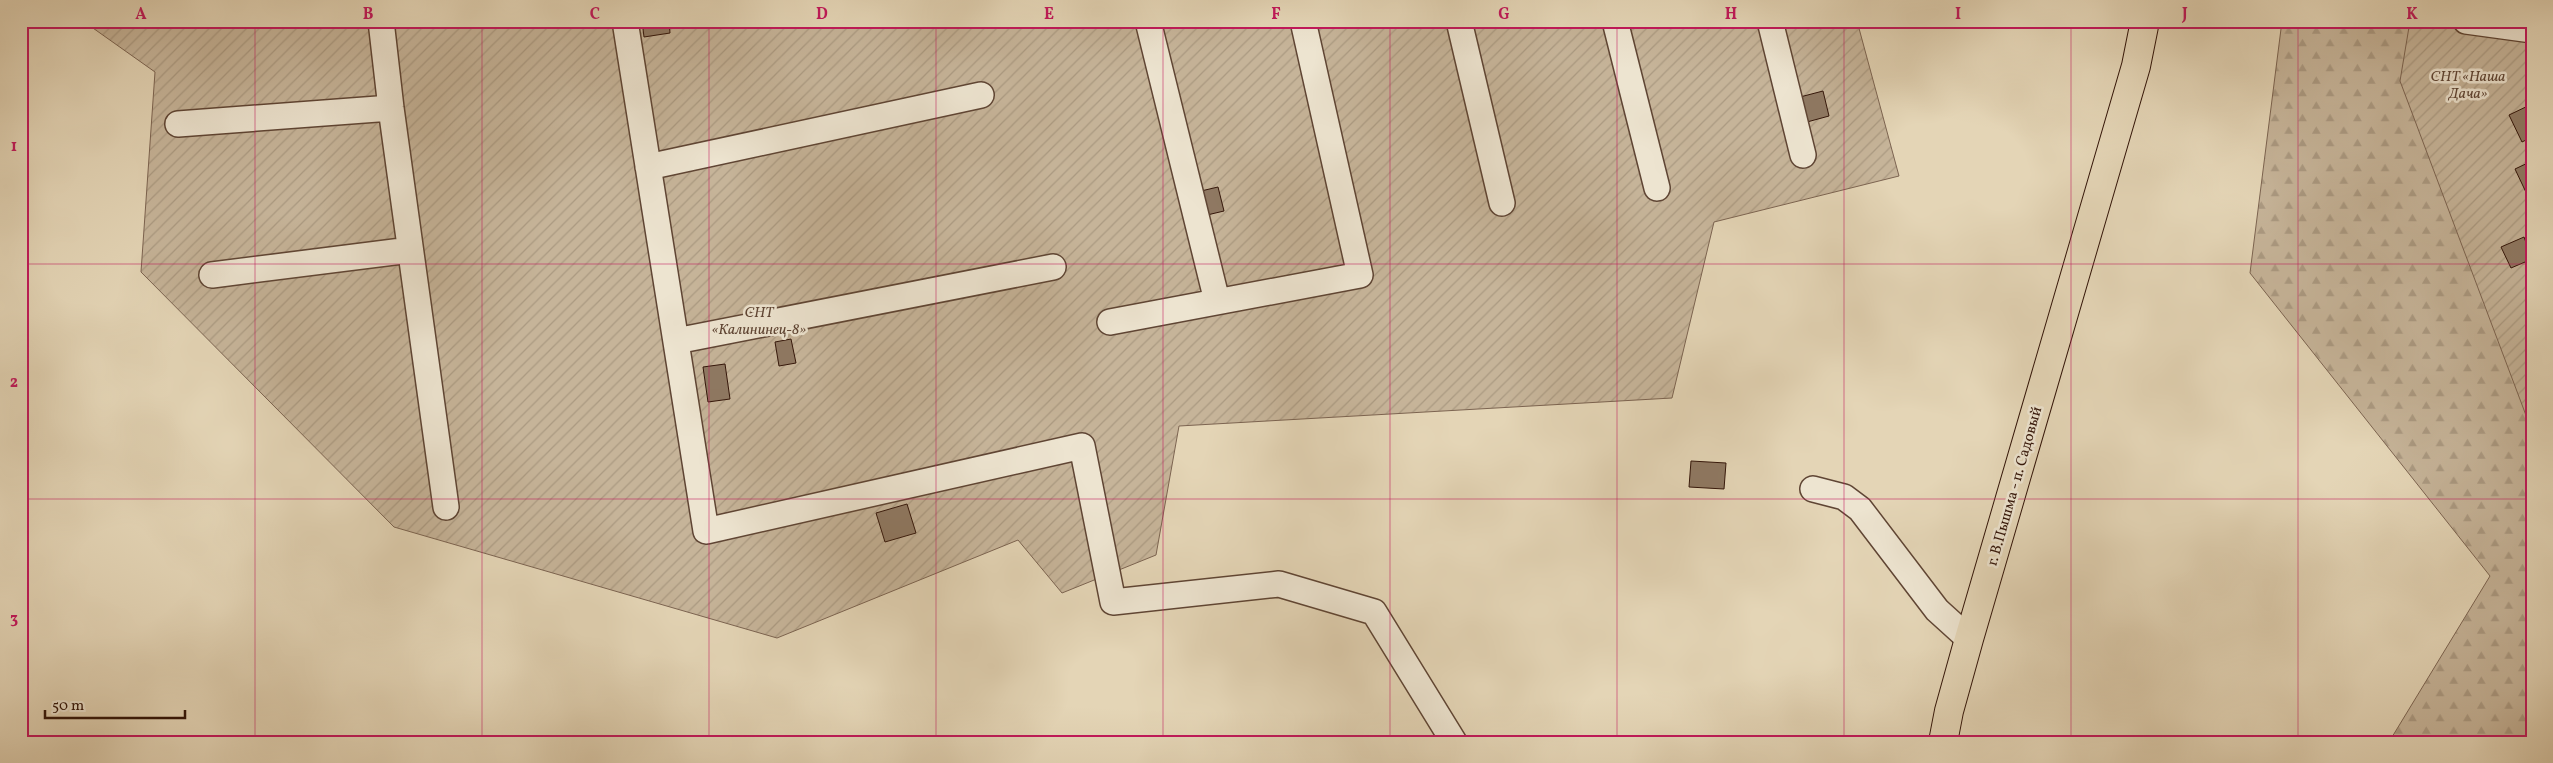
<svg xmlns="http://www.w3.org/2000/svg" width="2553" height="763" font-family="Vollkorn,serif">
	<defs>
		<pattern id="forest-firs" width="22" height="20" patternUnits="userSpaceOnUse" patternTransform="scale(1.25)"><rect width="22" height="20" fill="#c6b499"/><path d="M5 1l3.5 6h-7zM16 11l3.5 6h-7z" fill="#ab9a82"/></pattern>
		<pattern id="garden-furrows" width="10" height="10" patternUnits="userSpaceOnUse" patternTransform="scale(1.25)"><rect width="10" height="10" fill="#c6b499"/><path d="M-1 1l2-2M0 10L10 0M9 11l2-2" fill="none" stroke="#ab9a82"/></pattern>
	</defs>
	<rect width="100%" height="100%" fill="#e4d5b6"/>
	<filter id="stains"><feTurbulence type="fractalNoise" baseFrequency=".004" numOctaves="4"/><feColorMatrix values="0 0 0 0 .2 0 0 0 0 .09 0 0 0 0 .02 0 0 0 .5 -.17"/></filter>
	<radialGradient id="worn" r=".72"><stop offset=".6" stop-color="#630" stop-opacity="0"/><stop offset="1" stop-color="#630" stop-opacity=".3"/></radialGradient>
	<path fill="url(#forest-firs)" stroke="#7c6451" d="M 2282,21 L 2436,21 L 2532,324 L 2532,742 L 2389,742 L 2490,576 L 2250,273 Z"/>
	<path fill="url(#garden-furrows)" stroke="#7c6451" d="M 83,21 L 1857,21 L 1899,176 L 1714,222 L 1672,398 L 1179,426 L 1156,555 L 1062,593 L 1018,540 L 777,638 L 394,527 L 141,272 L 155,72 Z
		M 2410,21 L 2532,21 L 2532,420 L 2527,418 L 2400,81 Z"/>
	<path fill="#8f7963" stroke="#331509" d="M 642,21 L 669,21 L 670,33 L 644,37 Z
		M 1823,91 L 1829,116 L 1807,122 L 1800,97 Z
		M 2532,104 L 2532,137 L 2522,142 L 2509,115 Z
		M 2532,161 L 2532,205 L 2515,169 Z
		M 1218,187 L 1224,211 L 1207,215 L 1201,191 Z
		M 2524,237 L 2532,259 L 2511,268 L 2501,247 Z
		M 791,339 L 796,363 L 779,366 L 775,342 Z
		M 725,364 L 730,399 L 708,402 L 703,367 Z
		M 1691,461 L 1726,463 L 1724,489 L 1689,487 Z
		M 907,504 L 916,533 L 885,542 L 876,513 Z"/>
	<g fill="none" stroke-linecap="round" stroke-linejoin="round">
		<g stroke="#5f4534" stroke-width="28">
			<path id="minor" d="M 381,21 L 391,108 L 446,507
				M 625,21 L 706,531 L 1082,446 L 1113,602 L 1279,584 L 1374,612 L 1454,742
				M 1148,21 L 1217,301
				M 1459,21 L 1502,203
				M 1615,21 L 1657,188
				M 1770,21 L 1803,155
				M 2466,21 L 2532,30
				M 178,124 L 391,108
				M 648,167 L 981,95
				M 212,275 L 410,250
				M 1110,322 L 1360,275 L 1303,21
				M 676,341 L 1053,267
				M 1813,489 L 1844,497 L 1860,509 L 1937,610 L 1969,639"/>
		</g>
		<g stroke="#331509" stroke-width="30">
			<path id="major" d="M 1943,742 L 1949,711 L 1969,639 L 2136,66 L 2145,21"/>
		</g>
		<use href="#minor" stroke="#ede4d0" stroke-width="25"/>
		<use href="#major" stroke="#e4d5b6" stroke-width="28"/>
	</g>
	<path fill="none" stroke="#c2185b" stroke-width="1" stroke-opacity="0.55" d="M 255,21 L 255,742M 482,21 L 482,742M 709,21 L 709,742M 936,21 L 936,742M 1163,21 L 1163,742M 1390,21 L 1390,742M 1617,21 L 1617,742M 1844,21 L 1844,742M 2071,21 L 2071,742M 2298,21 L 2298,742M 21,264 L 2532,264M 21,499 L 2532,499"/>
	<g text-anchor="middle" stroke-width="5" stroke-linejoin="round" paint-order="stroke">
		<g font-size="15" font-style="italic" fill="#5f4534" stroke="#ede4d0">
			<text x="2468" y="81">СНТ «Наша<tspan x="2468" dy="17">Дача»</tspan></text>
			<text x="759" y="317">СНТ<tspan x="759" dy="17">«Калининец-8»</tspan></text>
		</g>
		<g font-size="15" fill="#331509" stroke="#ede4d0">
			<text transform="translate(2014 486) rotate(-74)" y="5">г. В.Пышма - п. Садовый</text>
		</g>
	</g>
	<rect width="2553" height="763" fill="none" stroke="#e4d5b6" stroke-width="55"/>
	<path d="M45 710v8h140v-8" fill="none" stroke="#331509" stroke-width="2.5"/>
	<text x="52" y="710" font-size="15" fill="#331509" stroke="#ede4d0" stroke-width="4" paint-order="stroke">50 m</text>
	<rect x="28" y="28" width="2498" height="708" fill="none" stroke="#c2185b" stroke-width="2"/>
	<g font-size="16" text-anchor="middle" font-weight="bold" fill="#c2185b">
		<text x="141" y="19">A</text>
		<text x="368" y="19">B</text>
		<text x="595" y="19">C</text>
		<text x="822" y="19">D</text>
		<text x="1049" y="19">E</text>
		<text x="1276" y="19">F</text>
		<text x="1504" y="19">G</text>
		<text x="1731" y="19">H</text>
		<text x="1958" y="19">I</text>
		<text x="2185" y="19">J</text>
		<text x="2412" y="19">K</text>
		<text x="14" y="151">1</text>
		<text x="14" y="387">2</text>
		<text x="14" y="623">3</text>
	</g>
	<rect width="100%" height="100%" filter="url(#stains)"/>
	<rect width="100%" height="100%" fill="url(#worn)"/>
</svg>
